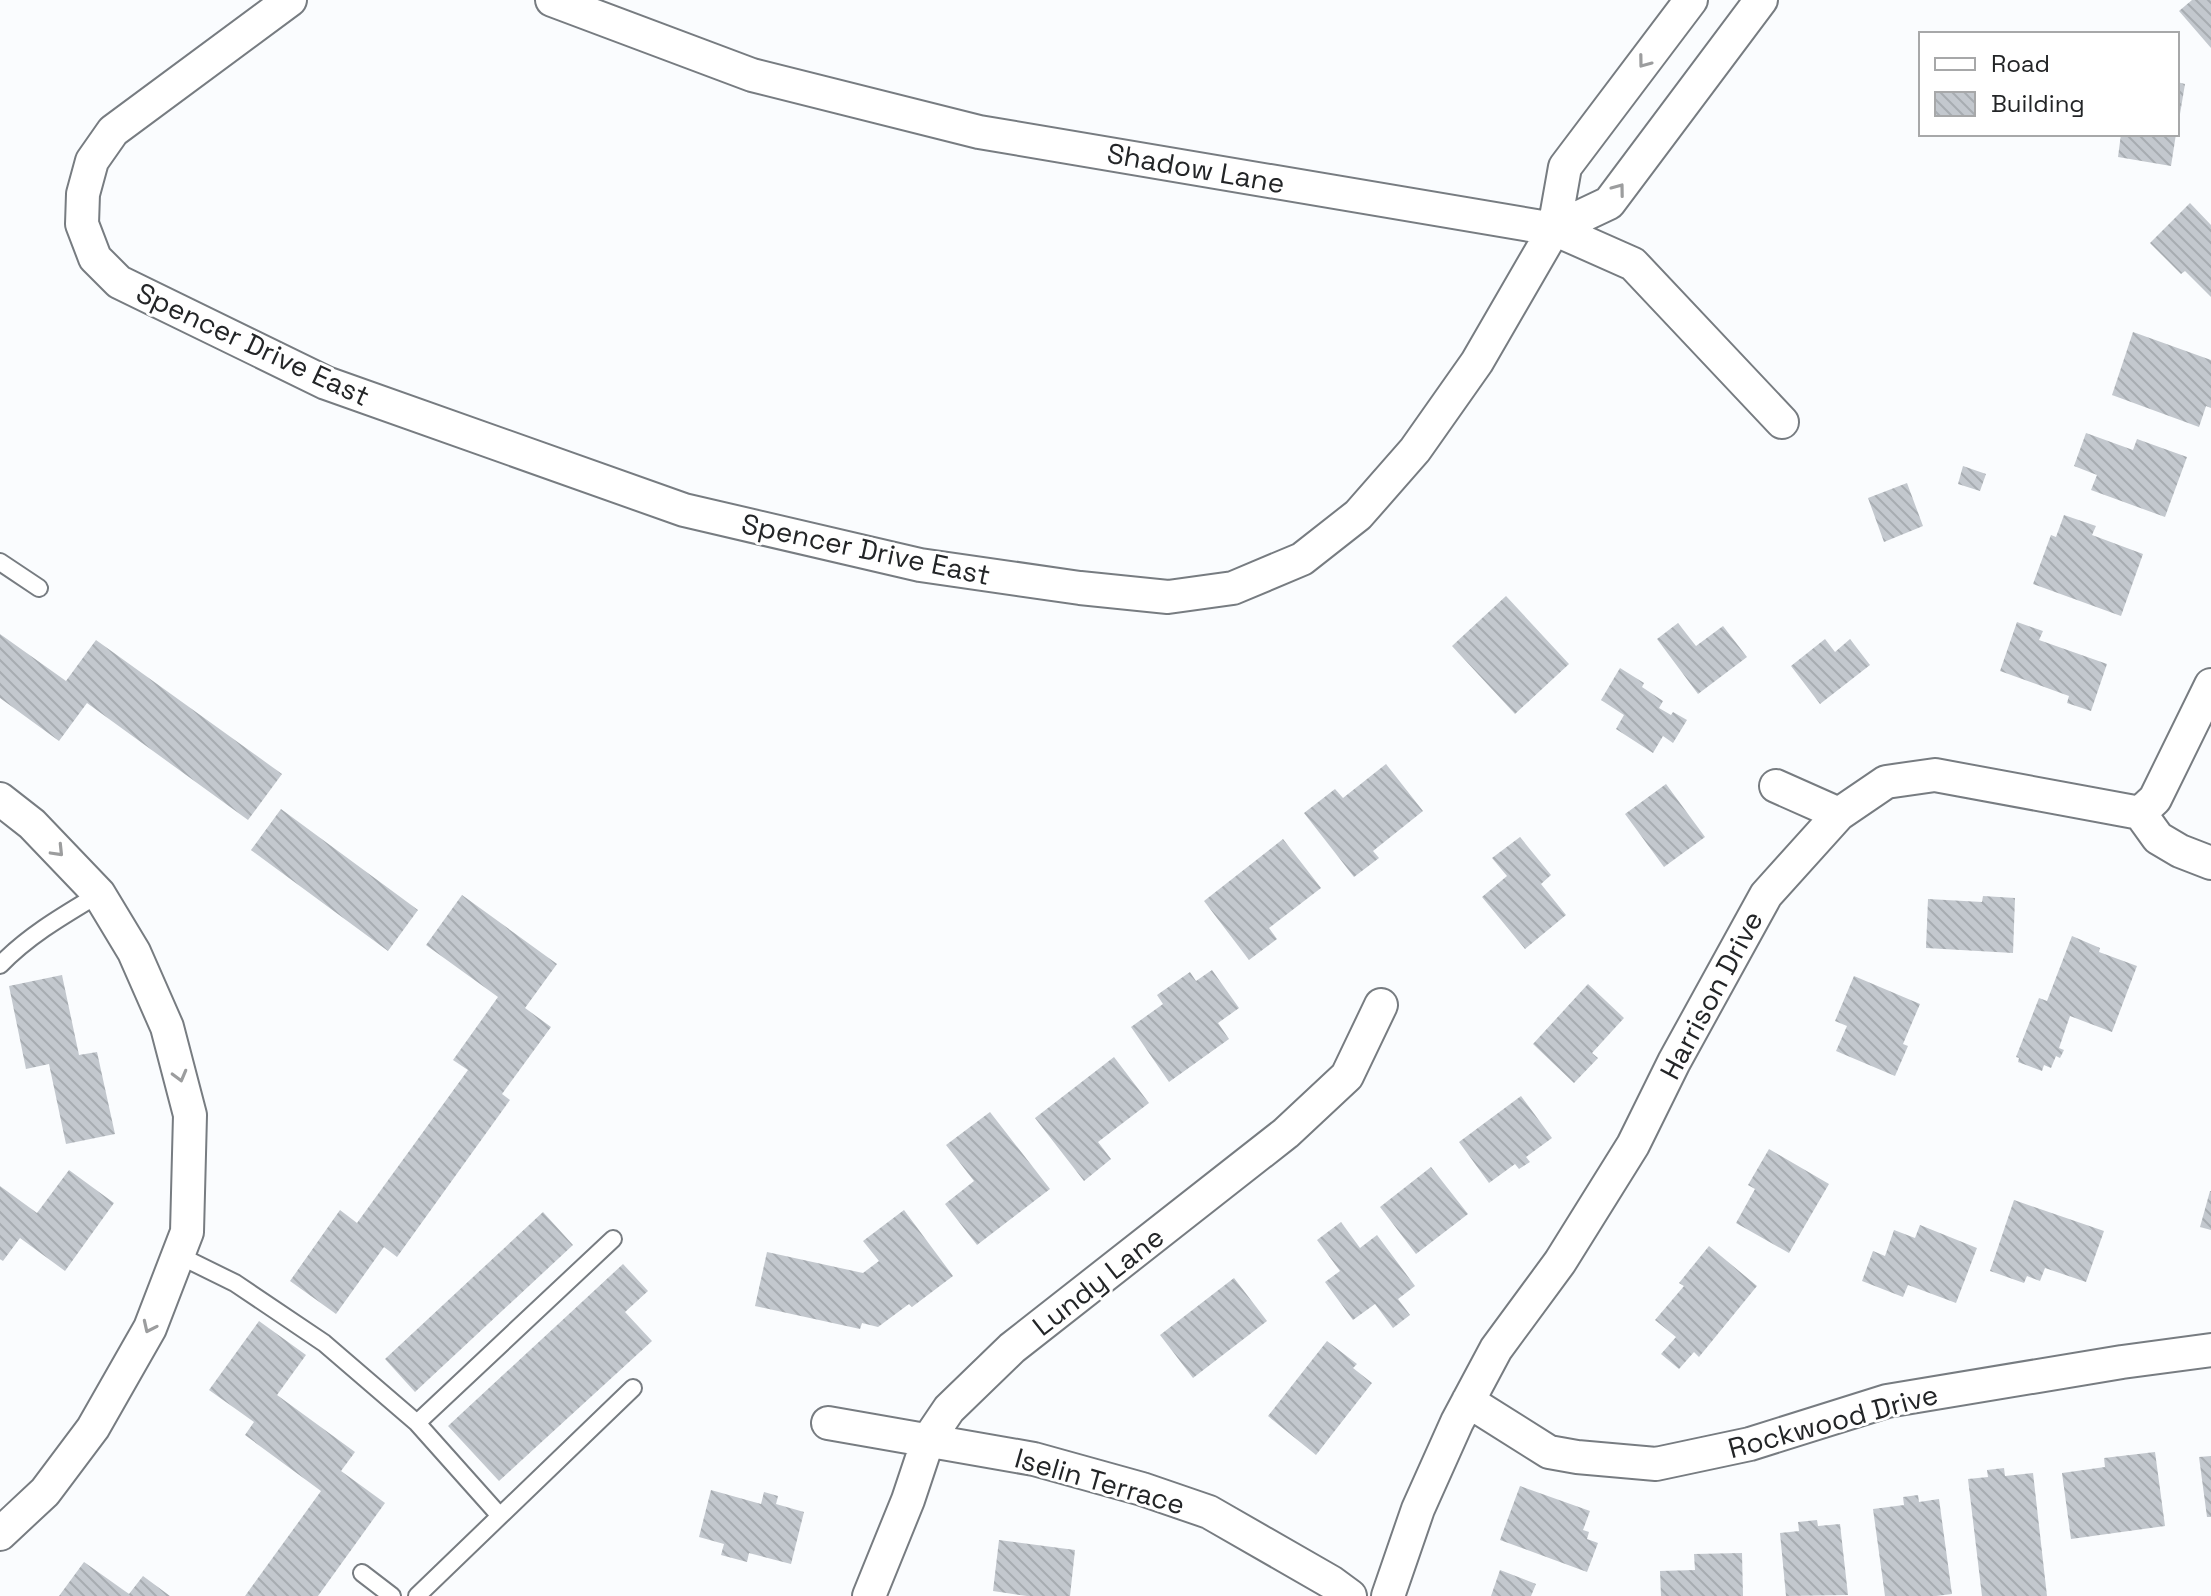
<svg xmlns="http://www.w3.org/2000/svg" width="2211" height="1596" font-family="'Space Grotesk',sans-serif">
	<defs>
		<pattern id="building-back-hatch" width="6" height="6" patternUnits="userSpaceOnUse" patternTransform="scale(2)"><rect width="6" height="6" fill="#c3c8ce"/><path d="M-1 5l2 2M0 0l6 6M5-1l2 2" fill="none" stroke="#a7acb1"/></pattern>
	</defs>
	<rect width="100%" height="100%" fill="#fafcfe"/>
	<path fill="url(#building-back-hatch)" d="M 2192,0 L 2211,0 L 2211,48 L 2179,11 Z
		M 2177,82 L 2185,84 L 2179,120 L 2177,120 Z
		M 2121,134 L 2176,134 L 2171,166 L 2118,157 Z
		M 2190,203 L 2211,225 L 2211,297 L 2185,271 L 2181,274 L 2150,243 Z
		M 2133,332 L 2211,360 L 2211,408 L 2206,406 L 2199,427 L 2112,395 Z
		M 2086,433 L 2133,450 L 2137,439 L 2187,457 L 2165,517 L 2091,490 L 2097,475 L 2074,466 Z
		M 1963,466 L 1986,474 L 1980,491 L 1958,484 Z
		M 1907,483 L 1923,526 L 1884,542 L 1868,498 Z
		M 2064,515 L 2096,526 L 2092,535 L 2143,554 L 2121,616 L 2033,584 L 2051,535 L 2056,537 Z
		M 1506,596 L 1569,664 L 1515,714 L 1452,646 Z
		M 2017,622 L 2043,631 L 2039,640 L 2107,664 L 2091,711 L 2067,703 L 2069,696 L 2000,671 Z
		M 1678,623 L 1696,646 L 1723,626 L 1747,657 L 1698,694 L 1657,639 Z
		M 0,634 L 66,681 L 96,640 L 282,774 L 248,820 L 87,703 L 59,741 L 0,698 Z
		M 1825,639 L 1835,652 L 1850,639 L 1870,665 L 1820,704 L 1791,666 Z
		M 1620,668 L 1644,683 L 1642,687 L 1663,701 L 1659,708 L 1671,715 L 1673,712 L 1687,720 L 1673,743 L 1663,736 L 1653,753 L 1616,729 L 1624,715 L 1601,700 Z
		M 1386,764 L 1423,811 L 1373,851 L 1379,858 L 1354,877 L 1304,813 L 1335,789 L 1343,798 Z
		M 1666,784 L 1705,837 L 1664,867 L 1625,814 Z
		M 281,809 L 418,910 L 388,951 L 251,850 Z
		M 1520,837 L 1551,875 L 1541,884 L 1566,915 L 1525,949 L 1482,897 L 1507,876 L 1492,858 Z
		M 1283,839 L 1321,888 L 1269,928 L 1277,939 L 1249,960 L 1204,901 Z
		M 462,895 L 557,964 L 525,1008 L 551,1027 L 502,1094 L 510,1100 L 397,1257 L 384,1247 L 336,1314 L 290,1281 L 340,1210 L 357,1223 L 468,1070 L 453,1060 L 498,997 L 426,945 Z
		M 1983,896 L 2015,898 L 2013,953 L 1926,948 L 1928,899 L 1982,902 Z
		M 2072,936 L 2100,948 L 2099,952 L 2137,966 L 2112,1032 L 2070,1016 L 2059,1048 L 2064,1050 L 2060,1058 L 2056,1056 L 2051,1068 L 2044,1065 L 2042,1071 L 2018,1062 L 2019,1058 L 2016,1057 L 2039,998 L 2047,1001 Z
		M 1212,970 L 1239,1008 L 1218,1023 L 1229,1039 L 1169,1082 L 1131,1027 L 1163,1004 L 1157,995 L 1190,972 L 1196,981 Z
		M 62,975 L 79,1055 L 97,1052 L 115,1134 L 66,1144 L 49,1064 L 26,1069 L 9,986 Z
		M 1854,976 L 1920,1004 L 1903,1044 L 1908,1046 L 1895,1076 L 1836,1051 L 1847,1026 L 1835,1021 Z
		M 1588,984 L 1624,1018 L 1592,1053 L 1598,1058 L 1574,1083 L 1533,1044 Z
		M 1114,1057 L 1149,1103 L 1098,1142 L 1111,1159 L 1084,1181 L 1035,1118 Z
		M 1521,1096 L 1552,1138 L 1526,1157 L 1530,1162 L 1519,1169 L 1515,1164 L 1489,1183 L 1459,1142 Z
		M 990,1112 L 1050,1189 L 977,1245 L 945,1204 L 974,1181 L 946,1145 Z
		M 1769,1149 L 1829,1184 L 1789,1253 L 1736,1223 L 1755,1189 L 1748,1185 Z
		M 1431,1167 L 1468,1214 L 1416,1254 L 1380,1207 Z
		M 69,1170 L 114,1203 L 65,1271 L 20,1238 L 3,1261 L 0,1259 L 0,1186 L 37,1213 Z
		M 2210,1191 L 2211,1191 L 2211,1230 L 2200,1227 Z
		M 2014,1200 L 2104,1231 L 2086,1282 L 2045,1268 L 2040,1281 L 2027,1276 L 2024,1283 L 1990,1271 Z
		M 904,1210 L 953,1276 L 912,1307 L 909,1304 L 878,1327 L 862,1323 L 860,1329 L 755,1306 L 767,1252 L 863,1273 L 879,1261 L 863,1241 Z
		M 543,1212 L 573,1245 L 415,1392 L 385,1359 Z
		M 1341,1222 L 1360,1248 L 1377,1235 L 1415,1286 L 1398,1299 L 1410,1315 L 1393,1328 L 1375,1304 L 1353,1320 L 1325,1282 L 1340,1271 L 1317,1240 Z
		M 1920,1225 L 1977,1248 L 1956,1303 L 1908,1285 L 1903,1297 L 1862,1281 L 1873,1251 L 1885,1256 L 1894,1230 L 1915,1238 Z
		M 1709,1246 L 1757,1286 L 1699,1357 L 1694,1352 L 1679,1369 L 1661,1354 L 1676,1337 L 1655,1320 L 1684,1286 L 1679,1283 Z
		M 623,1264 L 648,1291 L 625,1312 L 652,1341 L 499,1481 L 448,1426 Z
		M 1234,1278 L 1267,1321 L 1193,1378 L 1160,1335 Z
		M 259,1321 L 306,1355 L 277,1395 L 355,1452 L 341,1471 L 385,1503 L 318,1596 L 245,1596 L 321,1491 L 245,1435 L 254,1422 L 209,1390 Z
		M 1327,1341 L 1357,1364 L 1353,1368 L 1372,1383 L 1316,1455 L 1268,1416 Z
		M 2155,1452 L 2165,1526 L 2071,1539 L 2062,1473 L 2105,1467 L 2104,1458 Z
		M 2211,1456 L 2211,1517 L 2207,1517 L 2199,1457 Z
		M 2004,1468 L 2005,1476 L 2033,1473 L 2047,1596 L 1982,1596 L 1968,1479 L 1988,1477 L 1987,1470 Z
		M 1520,1486 L 1590,1511 L 1583,1530 L 1589,1532 L 1587,1539 L 1598,1543 L 1587,1572 L 1500,1540 Z
		M 711,1490 L 761,1504 L 764,1492 L 778,1496 L 776,1504 L 804,1512 L 791,1564 L 749,1553 L 747,1562 L 721,1555 L 724,1544 L 699,1537 Z
		M 1918,1495 L 1919,1502 L 1939,1499 L 1952,1594 L 1936,1596 L 1885,1596 L 1873,1509 L 1904,1505 L 1903,1497 Z
		M 1817,1520 L 1818,1526 L 1840,1524 L 1848,1595 L 1786,1596 L 1780,1533 L 1799,1531 L 1798,1522 Z
		M 999,1540 L 1075,1550 L 1070,1596 L 1027,1596 L 993,1591 Z
		M 1742,1553 L 1743,1596 L 1661,1596 L 1660,1571 L 1695,1570 L 1694,1554 Z
		M 84,1562 L 129,1594 L 143,1576 L 170,1596 L 59,1596 Z
		M 1500,1570 L 1536,1584 L 1531,1596 L 1491,1596 Z"/>
	<g fill="none" stroke-linecap="round" stroke-linejoin="round">
		<g stroke="#777c81" stroke-width="20">
			<path id="service" d="M 0,562 L 39,588
				M 0,965 C 29,935 64,915 99,894
				M 178,1255 L 235,1283 L 324,1343 L 417,1423 L 500,1516 L 633,1388
				M 417,1423 L 613,1239
				M 362,1573 L 392,1596
				M 417,1596 L 500,1516"/>
		</g>
		<g stroke="#777c81" stroke-width="36">
			<path id="minor" d="M 290,0 L 113,131 L 92,161 L 83,194 L 82,224 L 95,258 L 119,282 L 326,383 L 684,510 L 920,565 L 1080,588 L 1168,597 L 1233,588 L 1302,559 L 1358,515 L 1415,450 L 1477,362 L 1554,229 L 1565,167 L 1691,0
				M 552,0 L 752,75 L 979,132 L 1554,229 L 1633,264 L 1782,422
				M 1554,229 L 1609,203 L 1761,0
				M 1776,786 L 1839,814
				M 0,799 L 32,824 L 99,894 L 134,952 L 167,1027 L 190,1115 L 187,1232 L 150,1328 L 93,1428 L 45,1492 L 0,1534
				M 2140,813 L 2158,838 L 2180,851 L 2211,863
				M 1468,1401 L 1549,1452 L 1577,1457 L 1656,1464 L 1750,1444 L 1887,1401 L 2122,1362 L 2211,1350
				M 828,1423 L 1034,1459 L 1142,1489 L 1209,1512 L 1331,1582 L 1350,1596
				M 869,1596 L 908,1500 L 928,1440 L 949,1409 L 1012,1348 L 1286,1133 L 1347,1076 L 1381,1005
				M 1388,1596 L 1418,1509 L 1457,1422 L 1496,1349 L 1560,1262 L 1633,1145 L 1674,1062 L 1766,895 L 1839,814 L 1886,782 L 1935,775 L 2140,813 L 2155,799 L 2211,685"/>
		</g>
		<use href="#service" stroke="#fff" stroke-width="16"/>
		<use href="#minor" stroke="#fff" stroke-width="32"/>
	</g>
	<defs><path id="oneway-chevron" d="M-2-3.5L2.5 0L-2 3.5" fill="none" stroke-width="1.6" stroke-linecap="round" stroke-linejoin="round" transform="scale(2)"/></defs>
	<g stroke="#9c9d9e">
		<use href="#oneway-chevron" transform="translate(1644 62) rotate(127)"/>
		<use href="#oneway-chevron" transform="translate(1619 189) rotate(-53)"/>
		<use href="#oneway-chevron" transform="translate(58 851) rotate(46)"/>
		<use href="#oneway-chevron" transform="translate(180 1076) rotate(75)"/>
		<use href="#oneway-chevron" transform="translate(149 1327) rotate(115)"/>
	</g>
	<g text-anchor="middle" stroke-width="6" stroke-linejoin="round" paint-order="stroke">
		<g font-size="28" fill="#232527" stroke="#fff">
			<text transform="translate(1196 168) rotate(10)" y="10">Shadow Lane</text>
			<text transform="translate(253 344) rotate(25)" y="10">Spencer Drive East</text>
			<text transform="translate(866 549) rotate(12)" y="10">Spencer Drive East</text>
			<text transform="translate(1711 995) rotate(-62)" y="10">Harrison Drive</text>
			<text transform="translate(1098 1281) rotate(-38)" y="10">Lundy Lane</text>
			<text transform="translate(1833 1421) rotate(-15)" y="10">Rockwood Drive</text>
			<text transform="translate(1100 1481) rotate(16)" y="10">Iselin Terrace</text>
		</g>
	</g>
	<rect x="1919" y="32" width="260" height="104" fill="#ffffff" stroke="#a7a8a9" stroke-width="2"/>
	<rect x="1935" y="58" width="40" height="12" fill="#ffffff" stroke="#a7a8a9" stroke-width="2"/>
	<text x="1991" y="72" font-size="24" fill="#232527">Road</text>
	<rect x="1935" y="92" width="40" height="24" fill="url(#building-back-hatch)" stroke="#a7a8a9" stroke-width="2"/>
	<text x="1991" y="112" font-size="24" fill="#232527">Building</text>
</svg>
